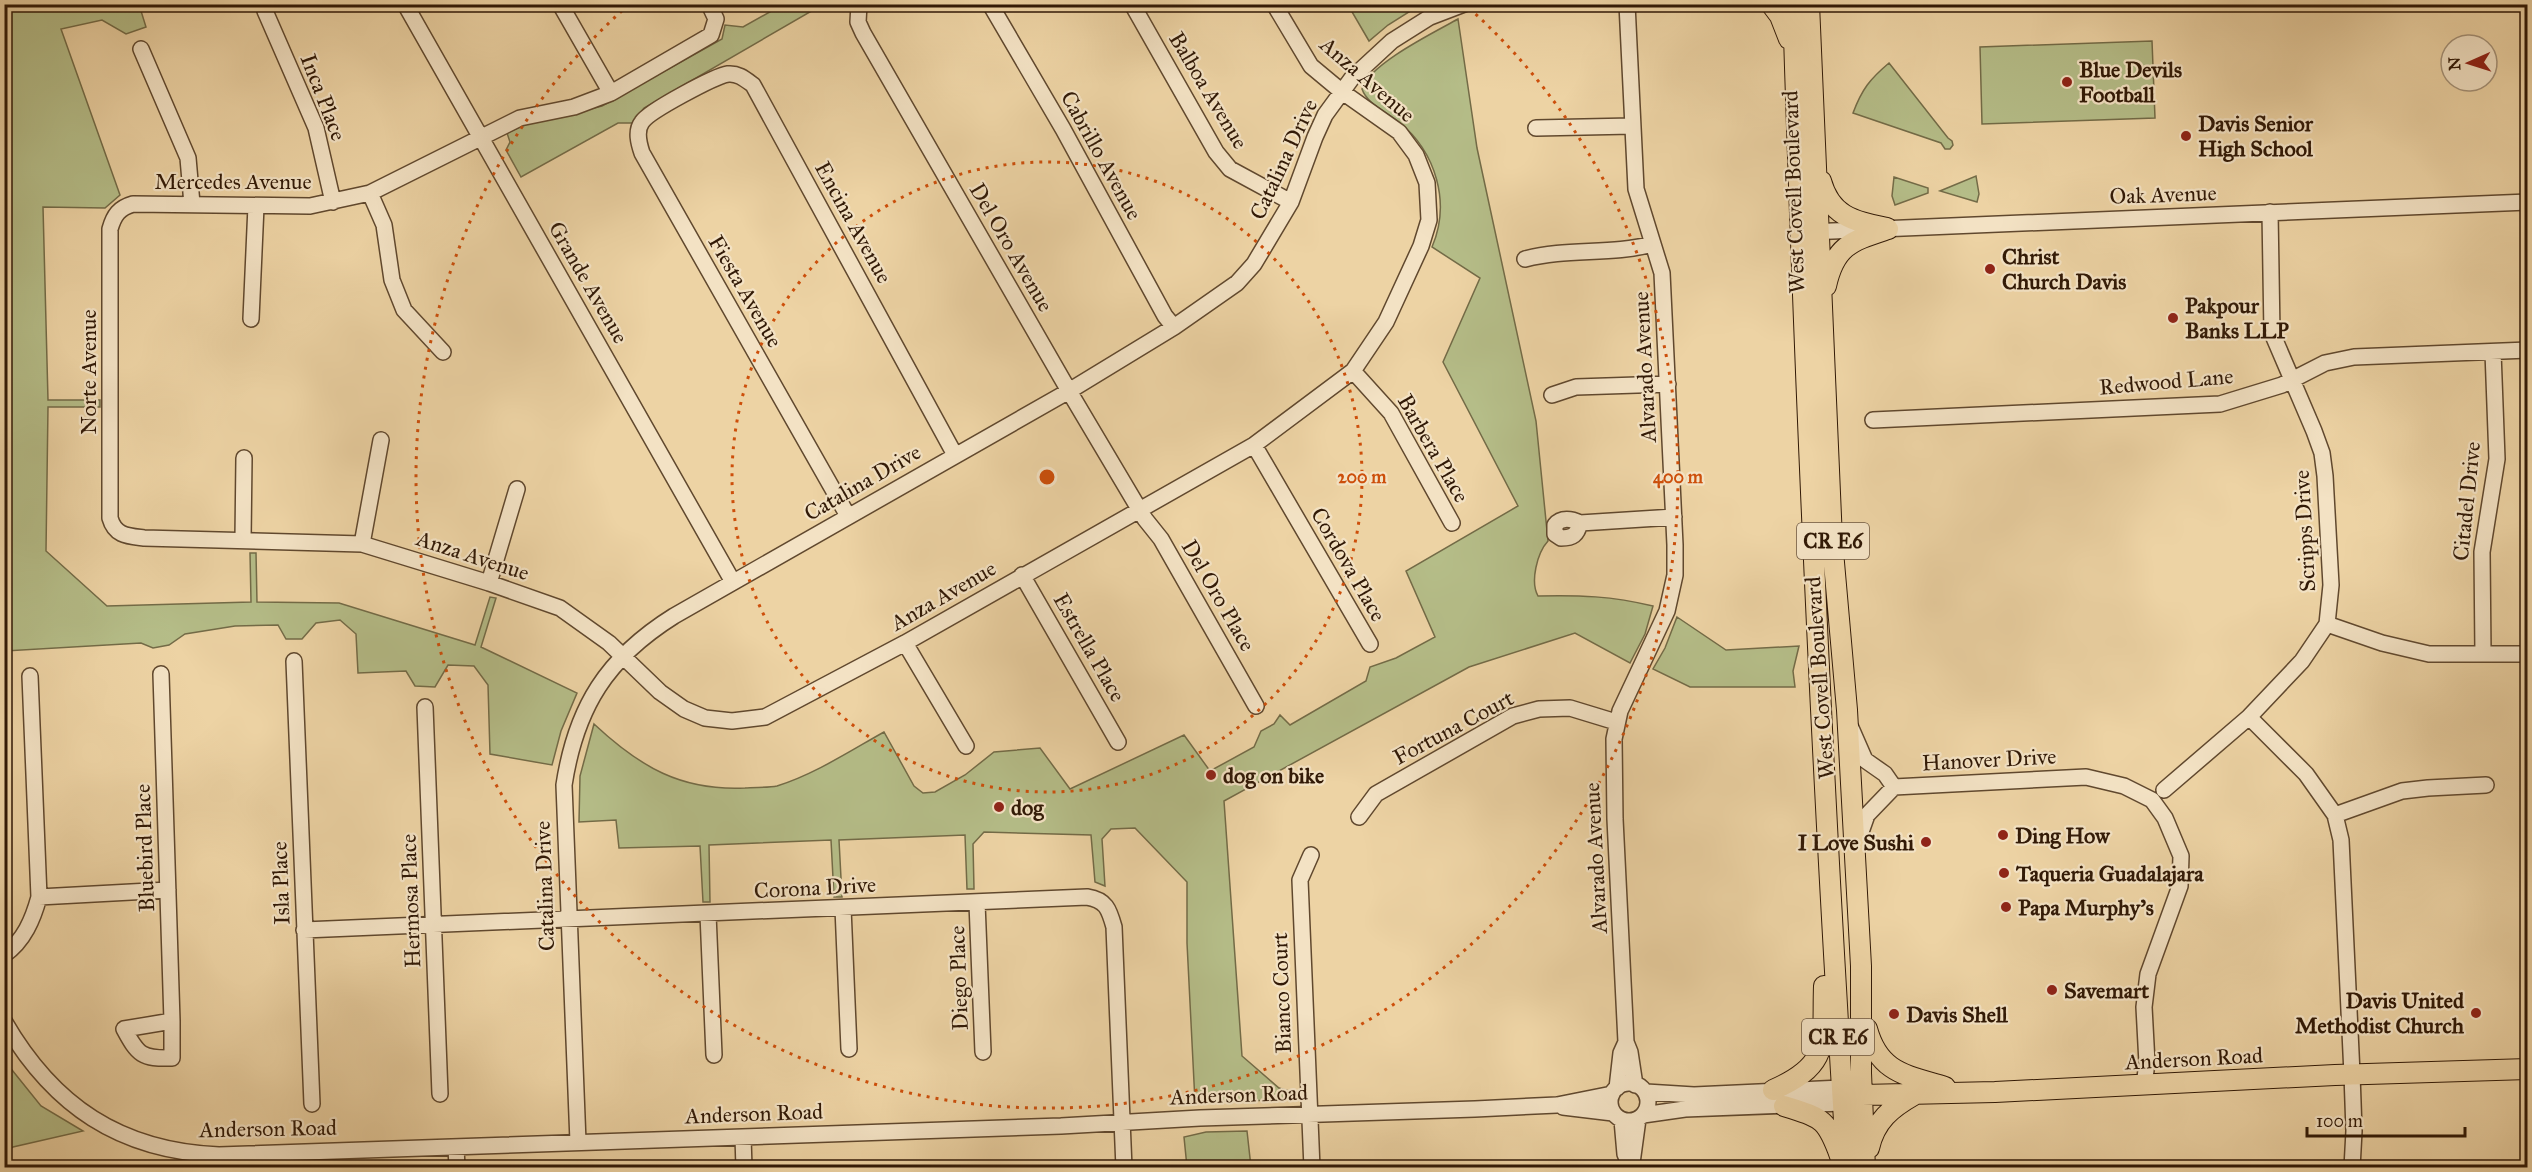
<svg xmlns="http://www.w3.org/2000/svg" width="2532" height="1172" font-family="'IM FELL Great Primer',serif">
	<rect width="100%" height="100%" fill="#edd3a4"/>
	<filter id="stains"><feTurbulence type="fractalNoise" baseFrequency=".00333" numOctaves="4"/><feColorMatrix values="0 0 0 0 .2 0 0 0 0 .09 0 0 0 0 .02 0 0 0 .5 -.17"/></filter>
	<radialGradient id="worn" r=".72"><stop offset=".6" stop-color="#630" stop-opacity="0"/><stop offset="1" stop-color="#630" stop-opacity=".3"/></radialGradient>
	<path fill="#b5bd88" stroke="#736b47" stroke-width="1.5" d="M 4,5 L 157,5 L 141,11 L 146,27 L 126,34 L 102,20 L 61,29 L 120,195 L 105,208 L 43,207 L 48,400 L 100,400 L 100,407 L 48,407 L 46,551 L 107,606 L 251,602 L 250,553 L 256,553 L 257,602 L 339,603 L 475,645 L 490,597 L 496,598 L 481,647 L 577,693 L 561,731 L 552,765 L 490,754 L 488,685 L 474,666 L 448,665 L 435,687 L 415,686 L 406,671 L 358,673 L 356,634 L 340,620 L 316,623 L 302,639 L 286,639 L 278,625 L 235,626 L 185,634 L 169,645 L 153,648 L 141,643 L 5,651 Z
		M 782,5 L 822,5 L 644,108 L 632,123 L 618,123 L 521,177 L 506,150 L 510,142 L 507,133 L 527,124 L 602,106 L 722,39 L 725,25 L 743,27 Z
		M 1348,5 L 1420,5 L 1388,25 L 1369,41 Z
		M 1458,19 L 1477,148 L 1536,421 L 1548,541 C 1537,553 1530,582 1538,596 C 1580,595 1611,596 1653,606 L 1645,634 L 1630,663 L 1575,633 L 1469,667 L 1224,801 L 1242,1056 L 1279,1088 L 1296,1093 L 1289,1099 L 1282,1100 L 1195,1102 L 1187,943 L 1187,882 L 1135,828 L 1111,829 L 1102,839 L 1105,886 L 1095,882 L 1091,835 L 984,832 L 973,844 L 974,889 L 967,889 L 965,835 L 839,840 L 842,897 L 834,897 L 831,840 L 709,845 L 710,902 L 703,902 L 700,846 L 619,848 L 616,820 L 579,822 L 580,776 L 594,724 C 640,767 681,791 745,788 C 755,787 768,788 777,786 C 815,774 850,751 884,732 L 914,786 L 923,793 L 935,792 L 965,775 L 994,752 L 1040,748 L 1070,789 L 1184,735 L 1210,771 L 1254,747 L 1261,731 L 1274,724 L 1280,715 L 1290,725 L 1366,681 L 1370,667 L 1396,658 L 1435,637 L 1406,571 L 1518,506 L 1443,362 L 1480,278 L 1432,247 C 1451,203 1436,152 1399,122 C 1387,112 1367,104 1362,89 C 1369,64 1435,32 1458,19 Z
		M 2152,41 L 2155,118 L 1982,124 L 1980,47 Z
		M 1889,63 L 1948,138 L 1952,141 L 1953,145 L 1950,149 L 1945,149 L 1941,143 L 1853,113 C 1862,89 1870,79 1889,63 Z
		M 1976,176 L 1979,194 L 1977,202 L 1940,191 Z
		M 1894,177 L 1928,188 L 1928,193 L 1895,205 L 1892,196 Z
		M 1677,617 L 1726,650 L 1799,646 L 1793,671 L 1795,687 L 1690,687 L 1653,669 L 1665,648 Z
		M 4,1060 L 41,1106 L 83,1131 L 13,1147 L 5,1153 Z
		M 1247,1131 L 1251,1167 L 1187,1167 L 1184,1137 L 1206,1132 Z"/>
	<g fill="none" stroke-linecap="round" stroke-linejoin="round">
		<g stroke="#60482e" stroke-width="18">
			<path id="minor" d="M 405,4 L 733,582
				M 560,4 L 611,93
				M 709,4 L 716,19 L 711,35 L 611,93 L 574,107 L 520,118 L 370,193 L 310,206 L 133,204 C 119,208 114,215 110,229 L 110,518 C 115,536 128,536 144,538 L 362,544 L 489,583 L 560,608 L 609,643 L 660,692 L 684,709 L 705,718 L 732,721 L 765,717 L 905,643 L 1254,445 L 1353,371 L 1386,322 L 1421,246 L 1429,220 L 1427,183 L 1416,155 L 1399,132 L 1341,91 L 1311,66 L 1274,4
				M 859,4 L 858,22 L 863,33 L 1069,391 L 1145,519 L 1161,539 L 1256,706
				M 990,4 L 1063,129 L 1165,316 L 1174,327
				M 1132,4 L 1216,152 L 1230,169 L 1291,202
				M 1627,4 L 1636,189 L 1662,273 L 1675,545 L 1675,575 L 1667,611 L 1620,711 L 1614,739 L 1615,819 L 1626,1042 L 1630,1052 L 1635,1085
				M 265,11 L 316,128 L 333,202
				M 141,49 L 188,158 L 192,204
				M 1536,128 L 1632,126
				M 370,193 L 384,225 L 392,280 L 404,310 L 443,352
				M 1809,232 L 2528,202
				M 1525,259 C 1567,248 1611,255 1653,244
				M 251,319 L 256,206
				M 1353,371 L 1391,413 L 1452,523
				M 1552,395 L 1576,387 L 1668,384
				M 1873,420 L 2220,404 L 2282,385 L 2325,363 L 2354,357 L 2528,350
				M 1254,445 L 1370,644
				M 848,516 L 642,153 C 639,144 635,131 642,122 C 649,111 715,76 728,74 C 738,73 745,79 753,85 L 955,455
				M 1580,523 C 1577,535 1573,538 1561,538 L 1555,534 L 1555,525 C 1561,517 1572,519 1580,523 L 1674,517
				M 243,539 L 244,458
				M 362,544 L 381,440
				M 1022,575 L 1118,742
				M 489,583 L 517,489
				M 2327,624 L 2382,643 L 2429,654 L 2527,654
				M 905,643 L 966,746
				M 2483,654 L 2482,552 L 2497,459 L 2493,352
				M 294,661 L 312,1104
				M 161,674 L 172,1021 L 172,1058 C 142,1059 138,1055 124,1029 L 172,1021
				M 425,707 L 440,1094
				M 2249,717 L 2306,774 L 2335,815 L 2341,840 L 2352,1074 L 2354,1131 L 2352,1168
				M 1851,728 L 1865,760 L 1885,774 L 1894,787
				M 2164,790 L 2249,717 L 2302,661 L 2327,624 L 2331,585 L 2325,476 L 2322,453 L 2314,431 L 2272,333 L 2270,212
				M 2335,815 L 2402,791 L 2428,788 L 2486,785
				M 1359,817 L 1376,794 L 1513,716 L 1539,709 L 1570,708 L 1616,722
				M 1856,846 L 1867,815 L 1894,787 L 2086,777 L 2124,786 L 2152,800 L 2165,818 L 2181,856 L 2180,886 L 2148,974 L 2144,1007 L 2147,1063 L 2144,1085
				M 1311,855 L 1300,880 L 1312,1168
				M 39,897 L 168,890
				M 977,903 L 983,1052
				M 843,908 L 849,1049
				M 708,914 L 714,1055
				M 304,930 L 1087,897 C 1106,900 1109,909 1114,927 L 1124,1168
				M 4,955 C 24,941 33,919 39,897 L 30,676
				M 4,1021 C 53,1106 120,1151 219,1155 L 1061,1126 L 1200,1118 L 1475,1109 L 1557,1105 L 1612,1094
				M1610 1102a19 19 0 1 1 38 0a19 19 0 1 1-38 0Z
				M 1617,1088 L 1621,1053 L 1626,1042
				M 1646,1092 L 1694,1095 L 1841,1088 L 1852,1092
				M 1563,1107 L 1613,1113
				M 1643,1115 L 1685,1109 L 1842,1103 L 1852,1099
				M 1622,1120 L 1625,1154 L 1631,1168
				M 743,1137 L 744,1168
				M 578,1142 L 564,785 C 576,707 607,658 674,616 L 1069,391 L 1174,327 L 1237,283 L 1254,264 L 1291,202 L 1315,137 L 1325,115 L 1352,78 L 1392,41 L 1430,17 L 1464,4
				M 456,1147 L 457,1168
				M 1632,1163 L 1638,1119"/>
		</g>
		<g stroke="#311906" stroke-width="22">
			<path id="major" d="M 1771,4 L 1780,16 L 1789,39
				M 1793,4 C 1805,392 1822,780 1847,1168
				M 1809,4 L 1832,540 L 1847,710 L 1861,966 L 1861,1073 L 1865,1168
				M 1821,181 C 1831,217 1854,221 1887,228
				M 1826,286 C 1835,245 1852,241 1888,229
				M 1867,1029 C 1879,1073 1906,1075 1945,1087
				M 1773,1090 C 1832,1064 1822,1043 1824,986
				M 1862,1095 L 1995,1092 L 2335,1075 L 2528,1069
				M 1784,1106 C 1821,1118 1826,1117 1840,1156
				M 1869,1148 C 1875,1121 1891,1108 1914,1095"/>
		</g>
		<use href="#minor" stroke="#f3e2c4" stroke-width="15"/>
		<use href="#major" stroke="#edd3a4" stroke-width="20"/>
	</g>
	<g fill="none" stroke="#cd4f0b" stroke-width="3" stroke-dasharray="3 6">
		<circle cx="1047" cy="477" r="315"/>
		<path d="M1469 8A631 631 0 1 1 625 8"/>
	</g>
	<g fill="#8f2418" stroke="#f3e2c4" stroke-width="2">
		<circle cx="2067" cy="82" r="6"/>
		<circle cx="2186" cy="136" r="6"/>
		<circle cx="1990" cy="269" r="6"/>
		<circle cx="2173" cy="318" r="6"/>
		<circle cx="1211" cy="775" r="6"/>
		<circle cx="999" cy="807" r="6"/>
		<circle cx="2003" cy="835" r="6"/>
		<circle cx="1926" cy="842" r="6"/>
		<circle cx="2004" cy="873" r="6"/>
		<circle cx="2006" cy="907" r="6"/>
		<circle cx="2052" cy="990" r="6"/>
		<circle cx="2476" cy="1013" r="6"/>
		<circle cx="1894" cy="1014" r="6"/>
	</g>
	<g text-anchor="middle" stroke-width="4.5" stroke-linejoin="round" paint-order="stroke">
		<g fill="#f3e2c4" stroke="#6b553f" stroke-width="1.5">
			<rect x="1797" y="523" width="72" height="36" rx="4.5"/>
			<rect x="1802" y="1019" width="72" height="36" rx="4.5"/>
		</g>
		<g font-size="21" font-weight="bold" fill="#311906">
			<text x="1833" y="548">CR E6</text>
			<text x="1838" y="1044">CR E6</text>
		</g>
		<g font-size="22" font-weight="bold" fill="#311906" stroke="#f3e2c4" text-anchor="start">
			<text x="2079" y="77">Blue Devils<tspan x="2079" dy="25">Football</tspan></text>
			<text x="2198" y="131">Davis Senior<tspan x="2198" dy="25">High School</tspan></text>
			<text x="2002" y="264">Christ<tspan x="2002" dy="25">Church Davis</tspan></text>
			<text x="2185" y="313">Pakpour<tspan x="2185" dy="25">Banks LLP</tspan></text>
			<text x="1223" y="783">dog on bike</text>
			<text x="1011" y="815">dog</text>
			<text x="2015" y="843">Ding How</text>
			<text x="1914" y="850" text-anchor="end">I Love Sushi</text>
			<text x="2016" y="881">Taqueria Guadalajara</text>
			<text x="2018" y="915">Papa Murphy's</text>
			<text x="2064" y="998">Savemart</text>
			<text x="2464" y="1008" text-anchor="end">Davis United<tspan x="2464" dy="25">Methodist Church</tspan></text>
			<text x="1906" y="1022">Davis Shell</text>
		</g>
		<g font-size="22" fill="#311906" stroke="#f3e2c4">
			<text transform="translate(1368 79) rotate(41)" y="8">Anza Avenue</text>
			<text transform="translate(1209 90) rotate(59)" y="8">Balboa Avenue</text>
			<text transform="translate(324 97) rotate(69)" y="8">Inca Place</text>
			<text transform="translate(1102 155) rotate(61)" y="8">Cabrillo Avenue</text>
			<text transform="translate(1283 159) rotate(-65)" y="8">Catalina Drive</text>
			<text x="233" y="189">Mercedes Avenue</text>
			<text transform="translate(1793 192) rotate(-92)" y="8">West Covell Boulevard</text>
			<text transform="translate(2163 194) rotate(-2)" y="8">Oak Avenue</text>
			<text transform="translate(854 222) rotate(61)" y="8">Encina Avenue</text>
			<text transform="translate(1012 247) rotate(60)" y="8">Del Oro Avenue</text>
			<text transform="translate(589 282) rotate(60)" y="8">Grande Avenue</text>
			<text transform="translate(746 291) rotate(60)" y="8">Fiesta Avenue</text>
			<text transform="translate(1644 367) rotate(-93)" y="8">Alvarado Avenue</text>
			<text transform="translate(88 372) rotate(-90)" y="8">Norte Avenue</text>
			<text transform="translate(2166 381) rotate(-5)" y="8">Redwood Lane</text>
			<text transform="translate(1434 448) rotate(60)" y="8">Barbera Place</text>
			<text transform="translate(862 482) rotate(-30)" y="8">Catalina Drive</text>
			<text transform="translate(2466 501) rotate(-84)" y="8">Citadel Drive</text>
			<text transform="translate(2304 531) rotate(-93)" y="8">Scripps Drive</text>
			<text transform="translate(473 555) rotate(18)" y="8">Anza Avenue</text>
			<text transform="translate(1349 564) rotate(60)" y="8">Cordova Place</text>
			<text transform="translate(943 595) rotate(-30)" y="8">Anza Avenue</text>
			<text transform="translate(1219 595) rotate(60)" y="8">Del Oro Place</text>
			<text transform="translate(1090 647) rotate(60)" y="8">Estrella Place</text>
			<text transform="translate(1819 678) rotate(-94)" y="8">West Covell Boulevard</text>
			<text transform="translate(1453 727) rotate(-28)" y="8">Fortuna Court</text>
			<text transform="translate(1989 759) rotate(-3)" y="8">Hanover Drive</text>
			<text transform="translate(144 848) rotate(-92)" y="8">Bluebird Place</text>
			<text transform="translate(1595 858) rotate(-93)" y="8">Alvarado Avenue</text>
			<text transform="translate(280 883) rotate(-92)" y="8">Isla Place</text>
			<text transform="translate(544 886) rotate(-92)" y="8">Catalina Drive</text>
			<text transform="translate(815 887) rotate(-3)" y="8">Corona Drive</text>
			<text transform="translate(410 901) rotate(-92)" y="8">Hermosa Place</text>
			<text transform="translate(958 978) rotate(-92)" y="8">Diego Place</text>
			<text transform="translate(1281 993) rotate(-92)" y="8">Bianco Court</text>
			<text transform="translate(2194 1058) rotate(-3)" y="8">Anderson Road</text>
			<text transform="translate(1239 1094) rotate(-2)" y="8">Anderson Road</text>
			<text transform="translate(754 1113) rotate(-2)" y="8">Anderson Road</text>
			<text transform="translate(268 1128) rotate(-1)" y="8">Anderson Road</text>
		</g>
	</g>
	<circle cx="1047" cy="477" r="9" fill="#cd4f0b" stroke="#f3e2c4" stroke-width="3"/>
	<g font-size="18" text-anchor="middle" font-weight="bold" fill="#cd4f0b" stroke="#f3e2c4" stroke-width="4.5" stroke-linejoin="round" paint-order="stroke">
		<text x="1362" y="483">200 m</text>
		<text x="1678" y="483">400 m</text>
	</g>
	<rect width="2532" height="1172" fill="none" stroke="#edd3a4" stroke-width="24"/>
	<rect x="6" y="6" width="2520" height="1160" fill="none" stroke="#311906" stroke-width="3"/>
	<rect x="12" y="12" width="2508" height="1148" fill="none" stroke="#311906" stroke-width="1.5"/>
	<g transform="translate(2469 63) rotate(267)"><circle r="28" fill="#f3e2c4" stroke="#a59278" stroke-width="1.5"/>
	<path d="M0-4.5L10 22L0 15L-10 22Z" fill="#8f2418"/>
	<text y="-9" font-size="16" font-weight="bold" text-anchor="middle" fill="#311906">N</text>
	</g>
	<path d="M2307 1127v9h158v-9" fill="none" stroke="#311906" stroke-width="3"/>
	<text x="2316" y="1127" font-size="18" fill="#311906" stroke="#f3e2c4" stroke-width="4.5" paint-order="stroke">100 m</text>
	<rect width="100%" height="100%" filter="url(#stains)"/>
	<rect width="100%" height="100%" fill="url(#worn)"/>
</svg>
